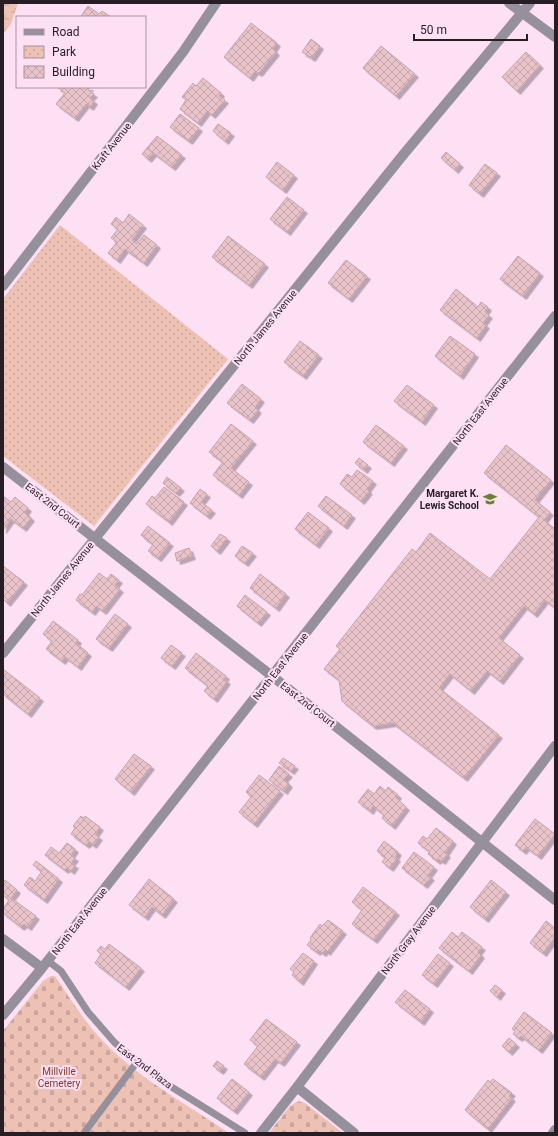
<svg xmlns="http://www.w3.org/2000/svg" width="558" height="1136" font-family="Roboto,sans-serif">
	<defs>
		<pattern id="wetland-marsh" width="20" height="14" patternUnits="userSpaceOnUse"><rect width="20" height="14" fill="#eec1b5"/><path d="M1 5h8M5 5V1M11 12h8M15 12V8" fill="none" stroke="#cca59c"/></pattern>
		<pattern id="cemetery-stones" width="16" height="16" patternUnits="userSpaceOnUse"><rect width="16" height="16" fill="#eec1b5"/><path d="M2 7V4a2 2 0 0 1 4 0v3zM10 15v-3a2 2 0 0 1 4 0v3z" fill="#cca59c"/></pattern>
		<pattern id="park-dots" width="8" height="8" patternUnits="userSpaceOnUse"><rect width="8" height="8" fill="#eec1b5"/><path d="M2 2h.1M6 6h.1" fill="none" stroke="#cca59c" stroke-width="1.8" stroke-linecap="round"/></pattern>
		<pattern id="building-cross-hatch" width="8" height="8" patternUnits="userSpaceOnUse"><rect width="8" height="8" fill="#e8c3c9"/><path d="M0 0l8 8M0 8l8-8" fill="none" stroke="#c7a7ac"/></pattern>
		<filter id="shadow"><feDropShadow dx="3.5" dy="3.5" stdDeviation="0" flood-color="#0004"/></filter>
	</defs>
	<rect width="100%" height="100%" fill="#fee0f4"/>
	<path fill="url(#wetland-marsh)" d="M 3,3 L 18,3 L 11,24 L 3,34 Z"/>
	<path fill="url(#cemetery-stones)" d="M 51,976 L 55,976 C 70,998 85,1023 104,1042 C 138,1078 188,1105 229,1133 L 3,1133 L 3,1031 L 43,981 Z
		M 298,1101 L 305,1103 L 343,1133 L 269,1133 L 290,1106 Z"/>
	<path fill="url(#park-dots)" d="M 60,225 L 228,359 L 94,526 L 3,456 L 3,299 Z"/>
	<path fill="url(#building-cross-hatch)" stroke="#c6a3a9" filter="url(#shadow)" d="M 88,6 L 99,14 L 102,11 L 111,17 L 83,17 L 81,16 Z
		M 251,23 L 277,43 L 273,49 L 276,52 L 259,73 L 255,71 L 250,78 L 224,57 Z
		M 311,39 L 320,46 L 312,58 L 302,52 Z
		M 381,46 L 415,74 L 396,96 L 363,68 Z
		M 526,52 L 540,65 L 517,91 L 502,77 Z
		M 203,78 L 221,93 L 219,96 L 225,100 L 212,115 L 207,111 L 198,123 L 180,109 L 186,100 L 182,97 L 193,83 L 196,86 Z
		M 57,87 L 90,87 L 88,90 L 94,94 L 90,98 L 94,101 L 90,107 L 86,104 L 75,118 L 56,104 L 65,93 Z
		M 180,114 L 199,128 L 189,141 L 170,127 Z
		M 218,124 L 231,133 L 225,141 L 213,131 Z
		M 157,136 L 182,155 L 172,167 L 147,148 Z
		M 147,148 L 153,153 L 148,159 L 142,154 Z
		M 446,152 L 460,164 L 455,170 L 441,158 Z
		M 277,162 L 294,175 L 283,190 L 266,177 Z
		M 485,164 L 497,173 L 480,194 L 469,185 Z
		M 287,197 L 304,210 L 287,232 L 270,219 Z
		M 129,214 L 143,225 L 132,240 L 137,244 L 144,235 L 157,245 L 144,263 L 125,249 L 117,260 L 108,253 L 117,242 L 111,238 L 118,229 L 111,224 L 116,217 L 123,223 Z
		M 228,236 L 265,264 L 249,285 L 212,257 Z
		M 518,256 L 540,273 L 523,296 L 500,279 Z
		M 346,260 L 367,276 L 349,299 L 328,283 Z
		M 456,289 L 478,307 L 481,302 L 488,307 L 485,312 L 489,315 L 483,323 L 486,325 L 477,338 L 440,310 Z
		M 450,336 L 475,354 L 460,376 L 435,356 Z
		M 300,341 L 319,355 L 303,376 L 284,362 Z
		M 242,384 L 261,399 L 255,407 L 258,410 L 250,420 L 227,403 Z
		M 407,385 L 434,405 L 422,422 L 394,401 Z
		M 231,424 L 253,441 L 231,468 L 249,482 L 239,495 L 213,475 L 223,462 L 209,452 Z
		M 376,425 L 404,446 L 391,463 L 363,442 Z
		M 506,445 L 551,480 L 535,500 L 550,512 L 544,520 L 555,529 L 555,608 L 545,600 L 534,614 L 524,606 L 499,638 L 520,655 L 500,681 L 487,671 L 471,691 L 450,674 L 439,688 L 499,735 L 464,778 L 393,723 L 373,726 L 342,701 L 339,680 L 324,669 L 340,649 L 336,646 L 412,549 L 416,552 L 430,533 L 490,579 L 539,517 L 484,473 Z
		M 359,458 L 368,465 L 364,470 L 355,463 Z
		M 357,470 L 373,481 L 367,489 L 369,491 L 361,501 L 340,484 L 347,474 L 352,477 Z
		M 167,477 L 181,488 L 176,493 L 163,483 Z
		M 164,487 L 184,502 L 169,522 L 146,504 L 152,496 L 155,498 Z
		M 200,489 L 207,494 L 201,502 L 212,510 L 207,516 L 190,503 Z
		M 3,496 L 11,502 L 15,497 L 28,508 L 25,512 L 31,518 L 23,528 L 11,519 L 3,530 Z
		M 326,496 L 352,515 L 344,526 L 318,506 Z
		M 308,512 L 329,528 L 316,545 L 295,529 Z
		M 148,526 L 170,543 L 158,558 L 148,551 L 153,545 L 141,535 Z
		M 220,534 L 227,538 L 217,551 L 211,546 Z
		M 242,546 L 253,553 L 245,563 L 235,556 Z
		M 189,548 L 192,556 L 177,561 L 175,553 Z
		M 3,566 L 24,582 L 7,603 L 3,599 Z
		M 99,573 L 107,579 L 111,574 L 119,580 L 115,585 L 120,589 L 103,611 L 96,606 L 92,612 L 76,600 L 80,594 L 82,595 Z
		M 260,574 L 286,594 L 276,608 L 250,588 Z
		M 245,595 L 267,612 L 258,623 L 237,606 Z
		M 115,614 L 128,624 L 109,648 L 96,639 Z
		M 53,621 L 78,640 L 76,643 L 88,653 L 78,667 L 65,657 L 62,661 L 46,649 L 52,641 L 43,634 Z
		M 171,645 L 182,653 L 172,666 L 161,658 Z
		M 196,653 L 226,676 L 224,679 L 227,681 L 214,699 L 204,691 L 208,686 L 185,668 Z
		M 3,669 L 40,698 L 28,714 L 3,694 Z
		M 134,754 L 151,766 L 131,792 L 115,779 Z
		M 283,758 L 295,766 L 291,771 L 279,763 Z
		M 279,766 L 289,774 L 284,779 L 289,784 L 284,791 L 269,780 Z
		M 259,775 L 280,791 L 254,824 L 239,812 L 251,797 L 246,792 Z
		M 380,786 L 386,791 L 388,787 L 398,795 L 396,798 L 406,807 L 392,826 L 382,818 L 384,815 L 373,806 L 370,811 L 358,802 L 368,789 L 374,794 Z
		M 81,816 L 83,818 L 85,816 L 100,827 L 95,834 L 99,837 L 93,845 L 89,842 L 86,845 L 71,834 L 75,828 L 73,826 Z
		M 535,819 L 555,834 L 538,856 L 526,847 L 523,851 L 515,845 Z
		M 436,828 L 453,841 L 445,853 L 447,854 L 442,861 L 439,859 L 437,861 L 428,854 L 430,852 L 418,843 L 423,836 L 427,839 Z
		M 384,841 L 398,852 L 395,857 L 397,858 L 390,868 L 382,862 L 385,858 L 377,851 Z
		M 67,843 L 75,849 L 71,855 L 75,858 L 71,863 L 75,865 L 71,871 L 67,868 L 65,870 L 45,855 L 51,847 L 59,853 Z
		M 414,852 L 434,867 L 428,875 L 431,877 L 424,885 L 402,868 Z
		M 36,861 L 59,879 L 44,900 L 24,885 L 30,877 L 35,881 L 42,871 L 33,865 Z
		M 149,879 L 174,899 L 162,915 L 152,907 L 145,917 L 129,905 Z
		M 5,880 L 17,890 L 11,898 L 36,916 L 28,927 L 24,924 L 21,927 L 3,913 L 3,909 L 9,900 L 3,895 L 3,883 Z
		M 491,880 L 506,892 L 485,919 L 470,907 Z
		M 363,887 L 396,912 L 374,940 L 352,924 L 362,910 L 352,902 Z
		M 328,920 L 343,931 L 327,952 L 325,950 L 323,953 L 318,950 L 317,952 L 307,945 L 311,940 L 310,938 L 320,924 L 322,926 Z
		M 546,921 L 555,928 L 555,937 L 543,953 L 530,943 Z
		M 452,932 L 458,937 L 462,932 L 482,947 L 478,952 L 481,955 L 469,971 L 439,948 Z
		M 109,944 L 141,968 L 126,987 L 95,963 L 101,954 L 97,951 L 101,946 L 105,949 Z
		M 303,953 L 314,961 L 300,982 L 292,975 L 294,972 L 290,969 Z
		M 438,954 L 450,963 L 434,984 L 422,975 Z
		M 495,985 L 502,990 L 497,997 L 490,991 Z
		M 405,990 L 430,1009 L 421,1022 L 395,1002 Z
		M 524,1012 L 552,1033 L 539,1050 L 521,1036 L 519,1038 L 513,1034 L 515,1031 L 512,1029 Z
		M 266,1019 L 297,1042 L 281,1063 L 275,1059 L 261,1077 L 244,1064 L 258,1046 L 250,1040 Z
		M 509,1038 L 516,1044 L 509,1052 L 502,1046 Z
		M 217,1061 L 224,1066 L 220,1071 L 213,1066 Z
		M 232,1079 L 249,1092 L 234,1111 L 217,1098 Z
		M 493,1079 L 512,1093 L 509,1096 L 512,1098 L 488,1129 L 465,1110 L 488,1080 L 490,1082 Z"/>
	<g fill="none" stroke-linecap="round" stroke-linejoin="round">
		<path stroke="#96909c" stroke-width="7" d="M 48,961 L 61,971 L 88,1012 L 115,1043 L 162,1081 L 245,1133
			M 84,1133 L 137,1062"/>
		<path stroke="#96909c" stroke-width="10" d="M 509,3 L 555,37
			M 3,286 L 183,52 L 216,3
			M 3,467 L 272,676 L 555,900
			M 3,653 L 403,155 L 530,3
			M 3,939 L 42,968
			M 3,1015 L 42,968 L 555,316
			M 297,1087 L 354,1133
			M 261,1133 L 297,1087 L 555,746
			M 553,1133 L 555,1130"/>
	</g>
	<defs>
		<g id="school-bare" transform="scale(1.08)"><path d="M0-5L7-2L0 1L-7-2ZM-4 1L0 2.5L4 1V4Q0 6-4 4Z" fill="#6b8031" stroke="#fee0f4" stroke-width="2.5" paint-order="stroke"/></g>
	</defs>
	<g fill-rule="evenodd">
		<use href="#school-bare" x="490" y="499"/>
	</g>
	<g text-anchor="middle" stroke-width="4" stroke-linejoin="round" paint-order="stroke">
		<g font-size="10" fill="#271d24" stroke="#fee0f4">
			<text transform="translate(111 146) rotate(-52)" y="4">Kraft Avenue</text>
			<text transform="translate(265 327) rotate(-51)" y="4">North James Avenue</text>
			<text transform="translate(480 411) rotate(-52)" y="4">North East Avenue</text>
			<text transform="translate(53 505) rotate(38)" y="4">East 2nd Court</text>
			<text transform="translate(62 579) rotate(-51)" y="4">North James Avenue</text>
			<text transform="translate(280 666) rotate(-52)" y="4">North East Avenue</text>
			<text transform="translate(308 704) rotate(38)" y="4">East 2nd Court</text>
			<text transform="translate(79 921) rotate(-52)" y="4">North East Avenue</text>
			<text transform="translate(408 940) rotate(-53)" y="4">North Gray Avenue</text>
			<text transform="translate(145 1066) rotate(37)" y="4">East 2nd Plaza</text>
		</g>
		<g font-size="10" font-weight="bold" fill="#271d24" stroke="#fee0f4" text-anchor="end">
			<text x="479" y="497">Margaret K.<tspan x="479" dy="12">Lewis School</tspan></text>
		</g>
		<g font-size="10" fill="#7e3b2a" stroke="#fee0f4">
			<text x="59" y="1075">Millville<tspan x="59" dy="12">Cemetery</tspan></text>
		</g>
	</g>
	<rect width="558" height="1136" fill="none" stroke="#271d24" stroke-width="8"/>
	<rect x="16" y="16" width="130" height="72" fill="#fee0f4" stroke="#a892a1"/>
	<rect x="24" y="29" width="20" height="6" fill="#96909c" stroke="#a892a1"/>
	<text x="52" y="36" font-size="12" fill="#271d24">Road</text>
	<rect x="24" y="46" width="20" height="12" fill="url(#park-dots)" stroke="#a892a1"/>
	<text x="52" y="56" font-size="12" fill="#271d24">Park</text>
	<rect x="24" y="66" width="20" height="12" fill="url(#building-cross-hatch)" stroke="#a892a1"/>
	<text x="52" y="76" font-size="12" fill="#271d24">Building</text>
	<path d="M414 34v6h113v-6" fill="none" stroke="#271d24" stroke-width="2"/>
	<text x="420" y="34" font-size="12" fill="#271d24" stroke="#fee0f4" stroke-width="3" paint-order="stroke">50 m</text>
</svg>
